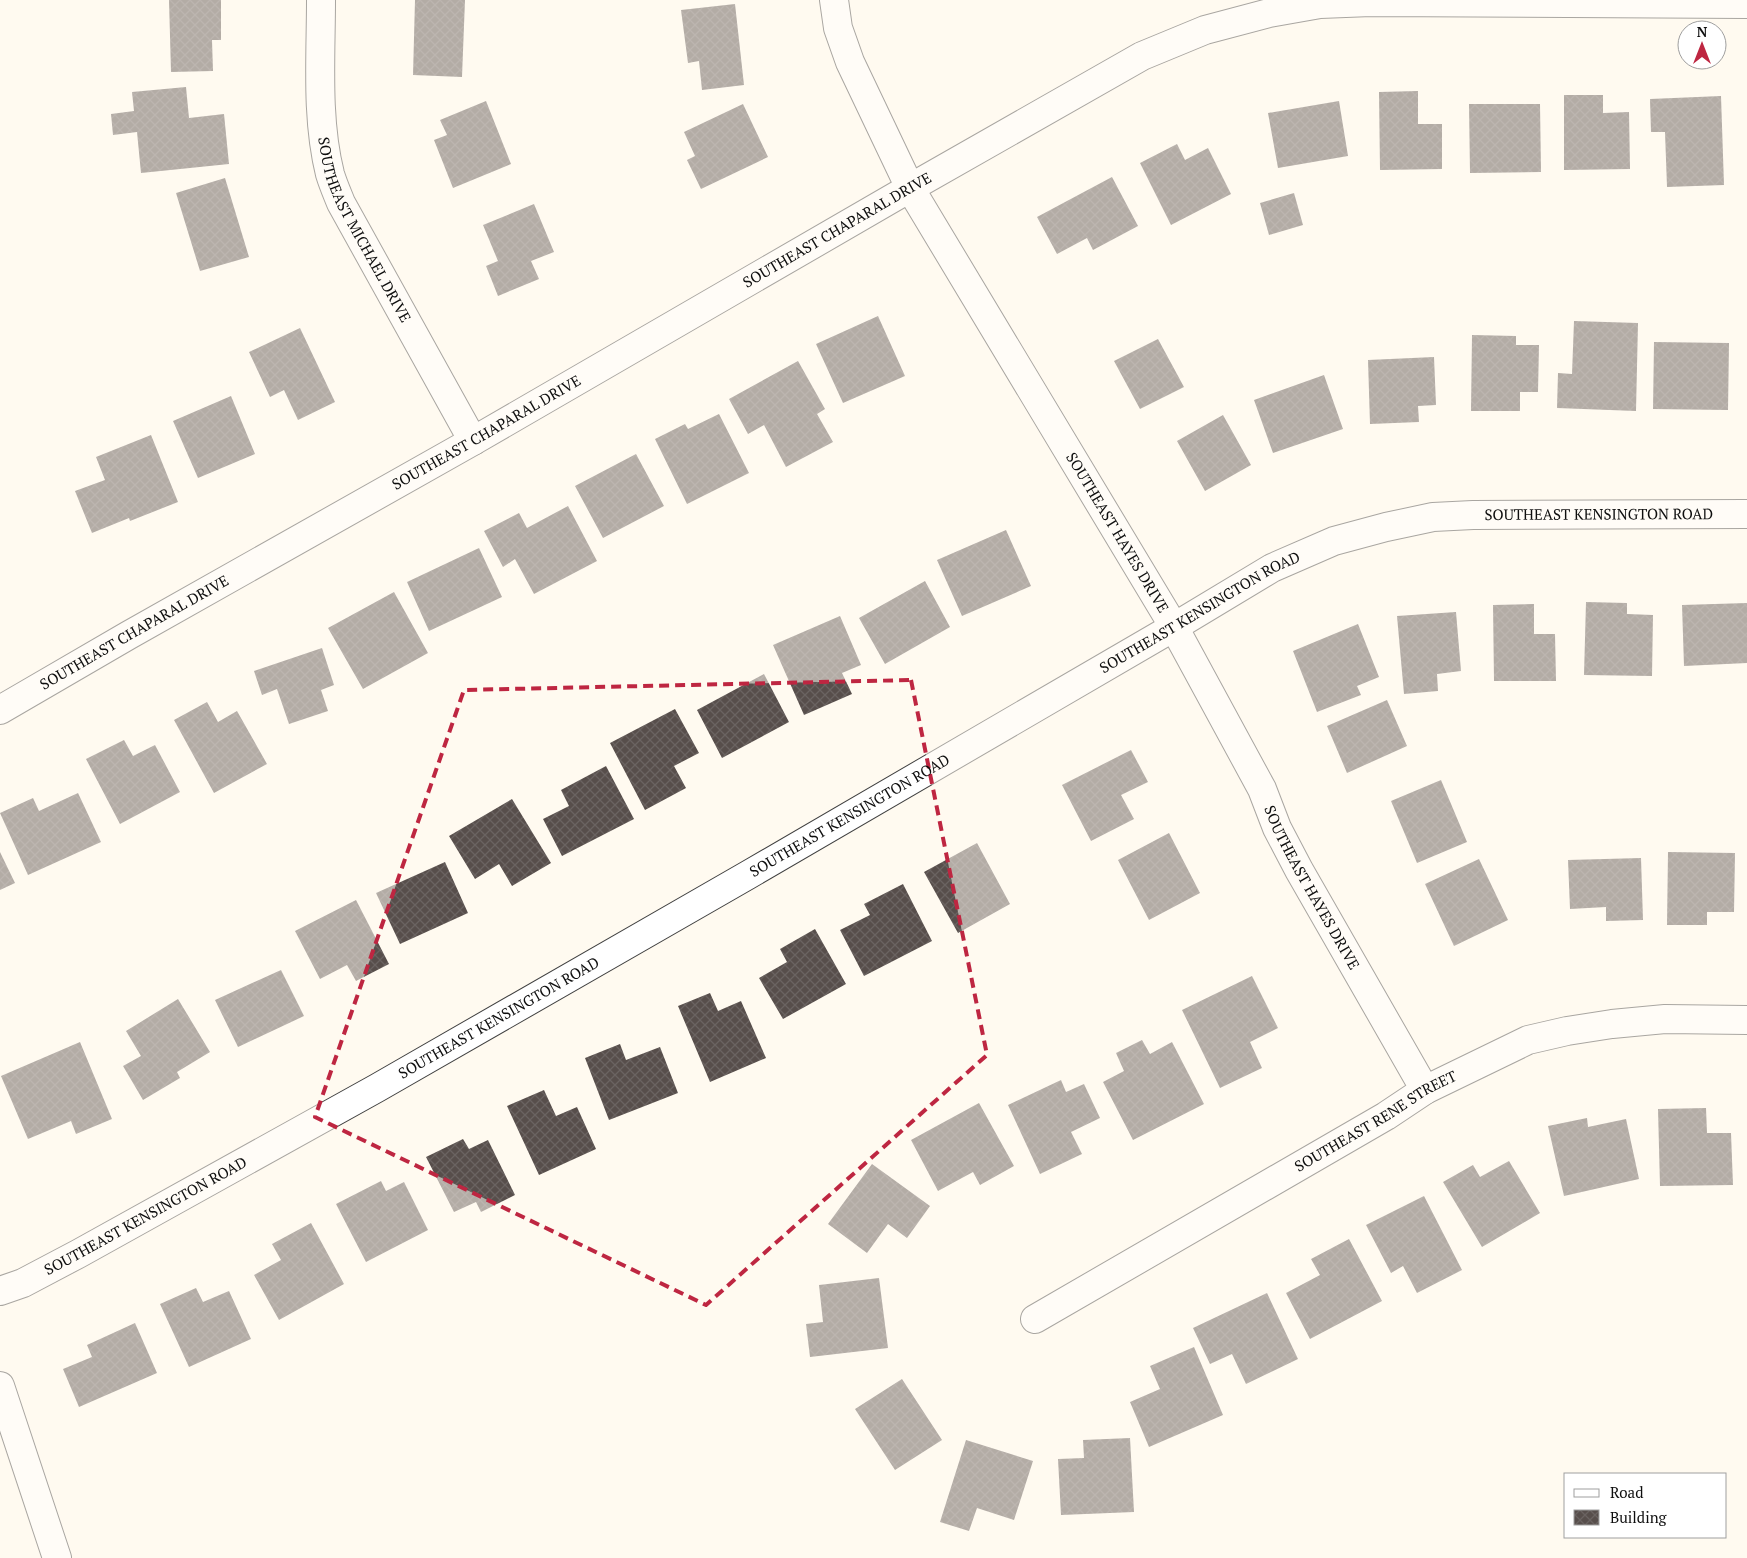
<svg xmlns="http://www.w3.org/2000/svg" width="1747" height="1558" font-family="'PT Serif',serif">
	<defs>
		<pattern id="building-cross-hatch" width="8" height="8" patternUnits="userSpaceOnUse" patternTransform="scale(1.25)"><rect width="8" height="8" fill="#574e4b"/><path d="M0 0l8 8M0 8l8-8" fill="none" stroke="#6a6361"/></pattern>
	</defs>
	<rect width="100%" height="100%" fill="#fffaf0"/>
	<path fill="url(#building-cross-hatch)" d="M 169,0 L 221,0 L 221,40 L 212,40 L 213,71 L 171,72 Z
		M 415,0 L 465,0 L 462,77 L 413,75 Z
		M 735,4 L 744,85 L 702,90 L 699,61 L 688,63 L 681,10 Z
		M 186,87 L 189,118 L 224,114 L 229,164 L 141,173 L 137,132 L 113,135 L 111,114 L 134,111 L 132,92 Z
		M 1418,91 L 1418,124 L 1442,124 L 1442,169 L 1380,170 L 1379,92 Z
		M 1564,95 L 1603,95 L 1603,113 L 1629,112 L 1630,169 L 1564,170 Z
		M 1721,96 L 1724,185 L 1667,187 L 1665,132 L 1651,132 L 1650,99 Z
		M 486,101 L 511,164 L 453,188 L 434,140 L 447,135 L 440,120 Z
		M 1339,101 L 1348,156 L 1278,168 L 1268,113 Z
		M 743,104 L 768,157 L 701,189 L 687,160 L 695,156 L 684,132 Z
		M 1469,104 L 1540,104 L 1541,172 L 1470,173 Z
		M 1177,144 L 1185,160 L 1208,148 L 1231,194 L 1171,225 L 1140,163 Z
		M 1112,177 L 1138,226 L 1093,250 L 1087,238 L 1057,254 L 1037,217 Z
		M 225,178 L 249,257 L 200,271 L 176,193 Z
		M 1294,193 L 1303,225 L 1269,235 L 1260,203 Z
		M 534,204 L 554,252 L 531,261 L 539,279 L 498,296 L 486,266 L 498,261 L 483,225 Z
		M 878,316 L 905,376 L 843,403 L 816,344 Z
		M 1574,321 L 1638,323 L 1636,411 L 1557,408 L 1558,373 L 1572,374 Z
		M 300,328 L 335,402 L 298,420 L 284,390 L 270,397 L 249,352 Z
		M 1472,335 L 1516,336 L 1516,345 L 1539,345 L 1538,392 L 1520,392 L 1520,411 L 1471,411 Z
		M 1158,339 L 1184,387 L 1140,409 L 1114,361 Z
		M 1654,342 L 1729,343 L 1728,410 L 1653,409 Z
		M 1434,357 L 1436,405 L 1418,406 L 1419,422 L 1370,424 L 1368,360 Z
		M 798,361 L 825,409 L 817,414 L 833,442 L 786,467 L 764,425 L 748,434 L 729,399 Z
		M 1324,375 L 1343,429 L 1273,453 L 1254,400 Z
		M 231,396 L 255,454 L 198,478 L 173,421 Z
		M 719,414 L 749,473 L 687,504 L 655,439 L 685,424 L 688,429 Z
		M 1223,415 L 1251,465 L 1205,491 L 1177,441 Z
		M 151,435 L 178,502 L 130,521 L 129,518 L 92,533 L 75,491 L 105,480 L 96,457 Z
		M 636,454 L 664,506 L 603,538 L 575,486 Z
		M 568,506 L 597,561 L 534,594 L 515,559 L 503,567 L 484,531 L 519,513 L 527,528 Z
		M 1006,530 L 1031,586 L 962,616 L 937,560 Z
		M 479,548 L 502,597 L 429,631 L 407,582 Z
		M 925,581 L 950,627 L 885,664 L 859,618 Z
		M 394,592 L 428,653 L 363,689 L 328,628 Z
		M 1586,602 L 1627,603 L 1627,614 L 1653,615 L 1652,676 L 1584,675 Z
		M 1747,603 L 1747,663 L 1684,666 L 1682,605 Z
		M 1534,604 L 1534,634 L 1555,634 L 1556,681 L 1494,681 L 1493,605 Z
		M 1456,612 L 1461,671 L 1437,674 L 1438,691 L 1404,694 L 1397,616 Z
		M 840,616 L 861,665 L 842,673 L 852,694 L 804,715 L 773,645 Z
		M 1358,624 L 1379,677 L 1357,686 L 1361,695 L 1317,712 L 1293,651 Z
		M 322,648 L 334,685 L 321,690 L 328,711 L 289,724 L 277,689 L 262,695 L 254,671 Z
		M 764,674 L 789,722 L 722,758 L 697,710 Z
		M 1387,700 L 1407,746 L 1347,773 L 1327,726 Z
		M 207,702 L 218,722 L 237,711 L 267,764 L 214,793 L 174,720 Z
		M 675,709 L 699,753 L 674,766 L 686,788 L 645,810 L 610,743 Z
		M 124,740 L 133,756 L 155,745 L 180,792 L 120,824 L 86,759 Z
		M 1131,750 L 1148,782 L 1121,795 L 1134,819 L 1091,841 L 1062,785 Z
		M 606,766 L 634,819 L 562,856 L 543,819 L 569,806 L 561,790 Z
		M 1441,780 L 1467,842 L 1417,863 L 1391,801 Z
		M 78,793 L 101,842 L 28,875 L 0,813 L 33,798 L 39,811 Z
		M 512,799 L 551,863 L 512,886 L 499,864 L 475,879 L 449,836 Z
		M 1169,833 L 1200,893 L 1149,920 L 1118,860 Z
		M 977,843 L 1010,904 L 958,933 L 924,872 Z
		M 0,852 L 15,883 L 0,890 Z
		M 1668,852 L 1735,853 L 1734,912 L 1707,912 L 1707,925 L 1667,925 Z
		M 1641,858 L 1643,920 L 1606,921 L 1606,907 L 1570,909 L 1568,860 Z
		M 1479,859 L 1508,920 L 1454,946 L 1425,884 Z
		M 445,862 L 468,913 L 400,944 L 376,893 Z
		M 903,884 L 932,941 L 864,976 L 840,930 L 870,915 L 864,904 Z
		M 356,900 L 389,964 L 356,981 L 347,965 L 320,979 L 295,931 Z
		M 815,929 L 846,984 L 783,1019 L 759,978 L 787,962 L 780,949 Z
		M 281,970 L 304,1016 L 238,1047 L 215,1000 Z
		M 1252,976 L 1278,1028 L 1250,1042 L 1262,1068 L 1220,1088 L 1182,1010 Z
		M 710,993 L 718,1011 L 741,1001 L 766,1058 L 710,1082 L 678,1006 Z
		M 178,999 L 210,1052 L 177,1072 L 180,1078 L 143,1100 L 123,1066 L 141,1056 L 126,1031 Z
		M 1142,1040 L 1150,1054 L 1172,1042 L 1204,1104 L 1133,1140 L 1103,1082 L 1124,1071 L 1116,1053 Z
		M 80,1042 L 112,1119 L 76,1134 L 71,1121 L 28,1139 L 1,1076 Z
		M 620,1044 L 626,1060 L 660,1047 L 678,1093 L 609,1120 L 585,1058 Z
		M 1061,1080 L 1066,1092 L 1084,1084 L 1100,1118 L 1071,1132 L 1082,1154 L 1040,1174 L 1008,1105 Z
		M 544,1090 L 556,1116 L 577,1107 L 596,1149 L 539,1175 L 507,1106 Z
		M 979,1103 L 1014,1166 L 980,1185 L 973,1172 L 938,1191 L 911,1140 Z
		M 1706,1108 L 1707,1133 L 1731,1133 L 1733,1185 L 1660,1186 L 1658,1109 Z
		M 1587,1118 L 1588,1127 L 1626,1119 L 1639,1179 L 1564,1196 L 1548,1126 Z
		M 463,1139 L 469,1149 L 488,1140 L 515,1195 L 481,1212 L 476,1202 L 454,1212 L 426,1157 Z
		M 1509,1161 L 1540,1213 L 1482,1247 L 1443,1182 L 1473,1165 L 1480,1177 Z
		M 872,1164 L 930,1206 L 907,1238 L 888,1224 L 867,1253 L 828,1224 Z
		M 381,1181 L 386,1191 L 404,1182 L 428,1230 L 366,1262 L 336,1204 Z
		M 1424,1196 L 1462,1270 L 1417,1293 L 1403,1266 L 1391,1273 L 1366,1225 Z
		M 311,1223 L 344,1284 L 279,1320 L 254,1275 L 281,1260 L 272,1244 Z
		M 1349,1239 L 1382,1301 L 1310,1339 L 1286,1293 L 1320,1275 L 1311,1259 Z
		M 879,1278 L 888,1348 L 810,1357 L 806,1324 L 823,1322 L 819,1285 Z
		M 196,1288 L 203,1302 L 229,1291 L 251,1339 L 189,1367 L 160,1304 Z
		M 1267,1293 L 1298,1359 L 1246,1384 L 1232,1354 L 1210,1364 L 1193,1328 Z
		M 135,1323 L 157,1373 L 79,1407 L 63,1369 L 92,1357 L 87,1345 Z
		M 1194,1347 L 1223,1415 L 1149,1447 L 1130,1402 L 1160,1389 L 1150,1366 Z
		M 902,1379 L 942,1440 L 895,1470 L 855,1409 Z
		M 1130,1438 L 1134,1512 L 1061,1515 L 1058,1459 L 1084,1458 L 1083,1440 Z
		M 966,1440 L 1033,1461 L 1014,1520 L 977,1508 L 969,1531 L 940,1522 Z"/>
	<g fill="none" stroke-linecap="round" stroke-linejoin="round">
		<g stroke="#414141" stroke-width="30">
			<g id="minor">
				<path id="s1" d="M 321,0 C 321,57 316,118 330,174 C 333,184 337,193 341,203 L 473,441"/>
				<path id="s2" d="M 834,0 L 838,28 L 850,62 L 910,188 L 1174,627 L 1262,789 L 1277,828 L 1299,870 L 1425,1090"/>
				<path id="s3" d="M 0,710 L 129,635 L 473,441 L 910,188 L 1142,56 L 1205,30 L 1269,13 L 1320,4 L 1371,2 L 1747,4"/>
				<path id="s4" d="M 0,1291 L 23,1283 L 78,1254 L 377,1088 L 748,875 L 1174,627 L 1272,568 L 1334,541 L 1386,527 L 1433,517 L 1473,515 L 1747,514"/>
				<path id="s5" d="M 1035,1319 L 1386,1116 L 1425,1090 L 1528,1040 L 1567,1031 L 1612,1024 L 1665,1019 L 1747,1020"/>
				<path d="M 0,1386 L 57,1558"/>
			</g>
		</g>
		<use href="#minor" stroke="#fff" stroke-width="28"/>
	</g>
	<path d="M0 0H1747V1558H0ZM 911,680 L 987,1055 L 706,1305 L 315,1117 L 464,690 Z" fill="#fffaf0" fill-opacity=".55" fill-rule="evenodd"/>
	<path fill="none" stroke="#be2641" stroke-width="4" stroke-dasharray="10 6" stroke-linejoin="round" d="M 911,680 L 987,1055 L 706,1305 L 315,1117 L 464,690 Z"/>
	<g text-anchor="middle" stroke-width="5" stroke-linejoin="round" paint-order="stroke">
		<g font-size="15" fill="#0e0e0e" stroke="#fff">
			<text dy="5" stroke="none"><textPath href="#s1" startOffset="239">SOUTHEAST MICHAEL DRIVE</textPath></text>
			<text dy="5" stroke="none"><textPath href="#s3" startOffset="965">SOUTHEAST CHAPARAL DRIVE</textPath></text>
			<text dy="5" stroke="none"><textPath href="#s3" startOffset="560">SOUTHEAST CHAPARAL DRIVE</textPath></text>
			<text dy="5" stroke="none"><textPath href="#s4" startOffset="1799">SOUTHEAST KENSINGTON ROAD</textPath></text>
			<text dy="5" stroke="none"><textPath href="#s2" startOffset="606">SOUTHEAST HAYES DRIVE</textPath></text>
			<text dy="5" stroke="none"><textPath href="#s4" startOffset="1379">SOUTHEAST KENSINGTON ROAD</textPath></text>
			<text dy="5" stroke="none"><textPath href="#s3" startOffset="155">SOUTHEAST CHAPARAL DRIVE</textPath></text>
			<text dy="5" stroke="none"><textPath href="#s4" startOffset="974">SOUTHEAST KENSINGTON ROAD</textPath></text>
			<text dy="5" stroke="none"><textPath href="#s2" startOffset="1011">SOUTHEAST HAYES DRIVE</textPath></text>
			<text dy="5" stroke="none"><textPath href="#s4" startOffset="569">SOUTHEAST KENSINGTON ROAD</textPath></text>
			<text dy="5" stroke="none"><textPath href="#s5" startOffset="394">SOUTHEAST RENE STREET</textPath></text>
			<text dy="5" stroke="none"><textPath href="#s4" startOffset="164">SOUTHEAST KENSINGTON ROAD</textPath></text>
		</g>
	</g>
	<rect x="1564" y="1473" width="162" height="65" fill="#ffffff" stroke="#9f9f9f"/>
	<rect x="1574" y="1489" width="25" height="8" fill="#ffffff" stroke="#9f9f9f"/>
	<text x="1610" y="1498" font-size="15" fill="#0e0e0e">Road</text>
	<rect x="1574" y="1510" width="25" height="15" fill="url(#building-cross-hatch)" stroke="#9f9f9f"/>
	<text x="1610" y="1523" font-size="15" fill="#0e0e0e">Building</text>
	<g transform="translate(1702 45)"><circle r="24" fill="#ffffff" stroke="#9f9f9f"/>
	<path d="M0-4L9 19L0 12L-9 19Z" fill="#be2641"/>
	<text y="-8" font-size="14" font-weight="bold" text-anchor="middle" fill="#0e0e0e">N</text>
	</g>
</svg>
